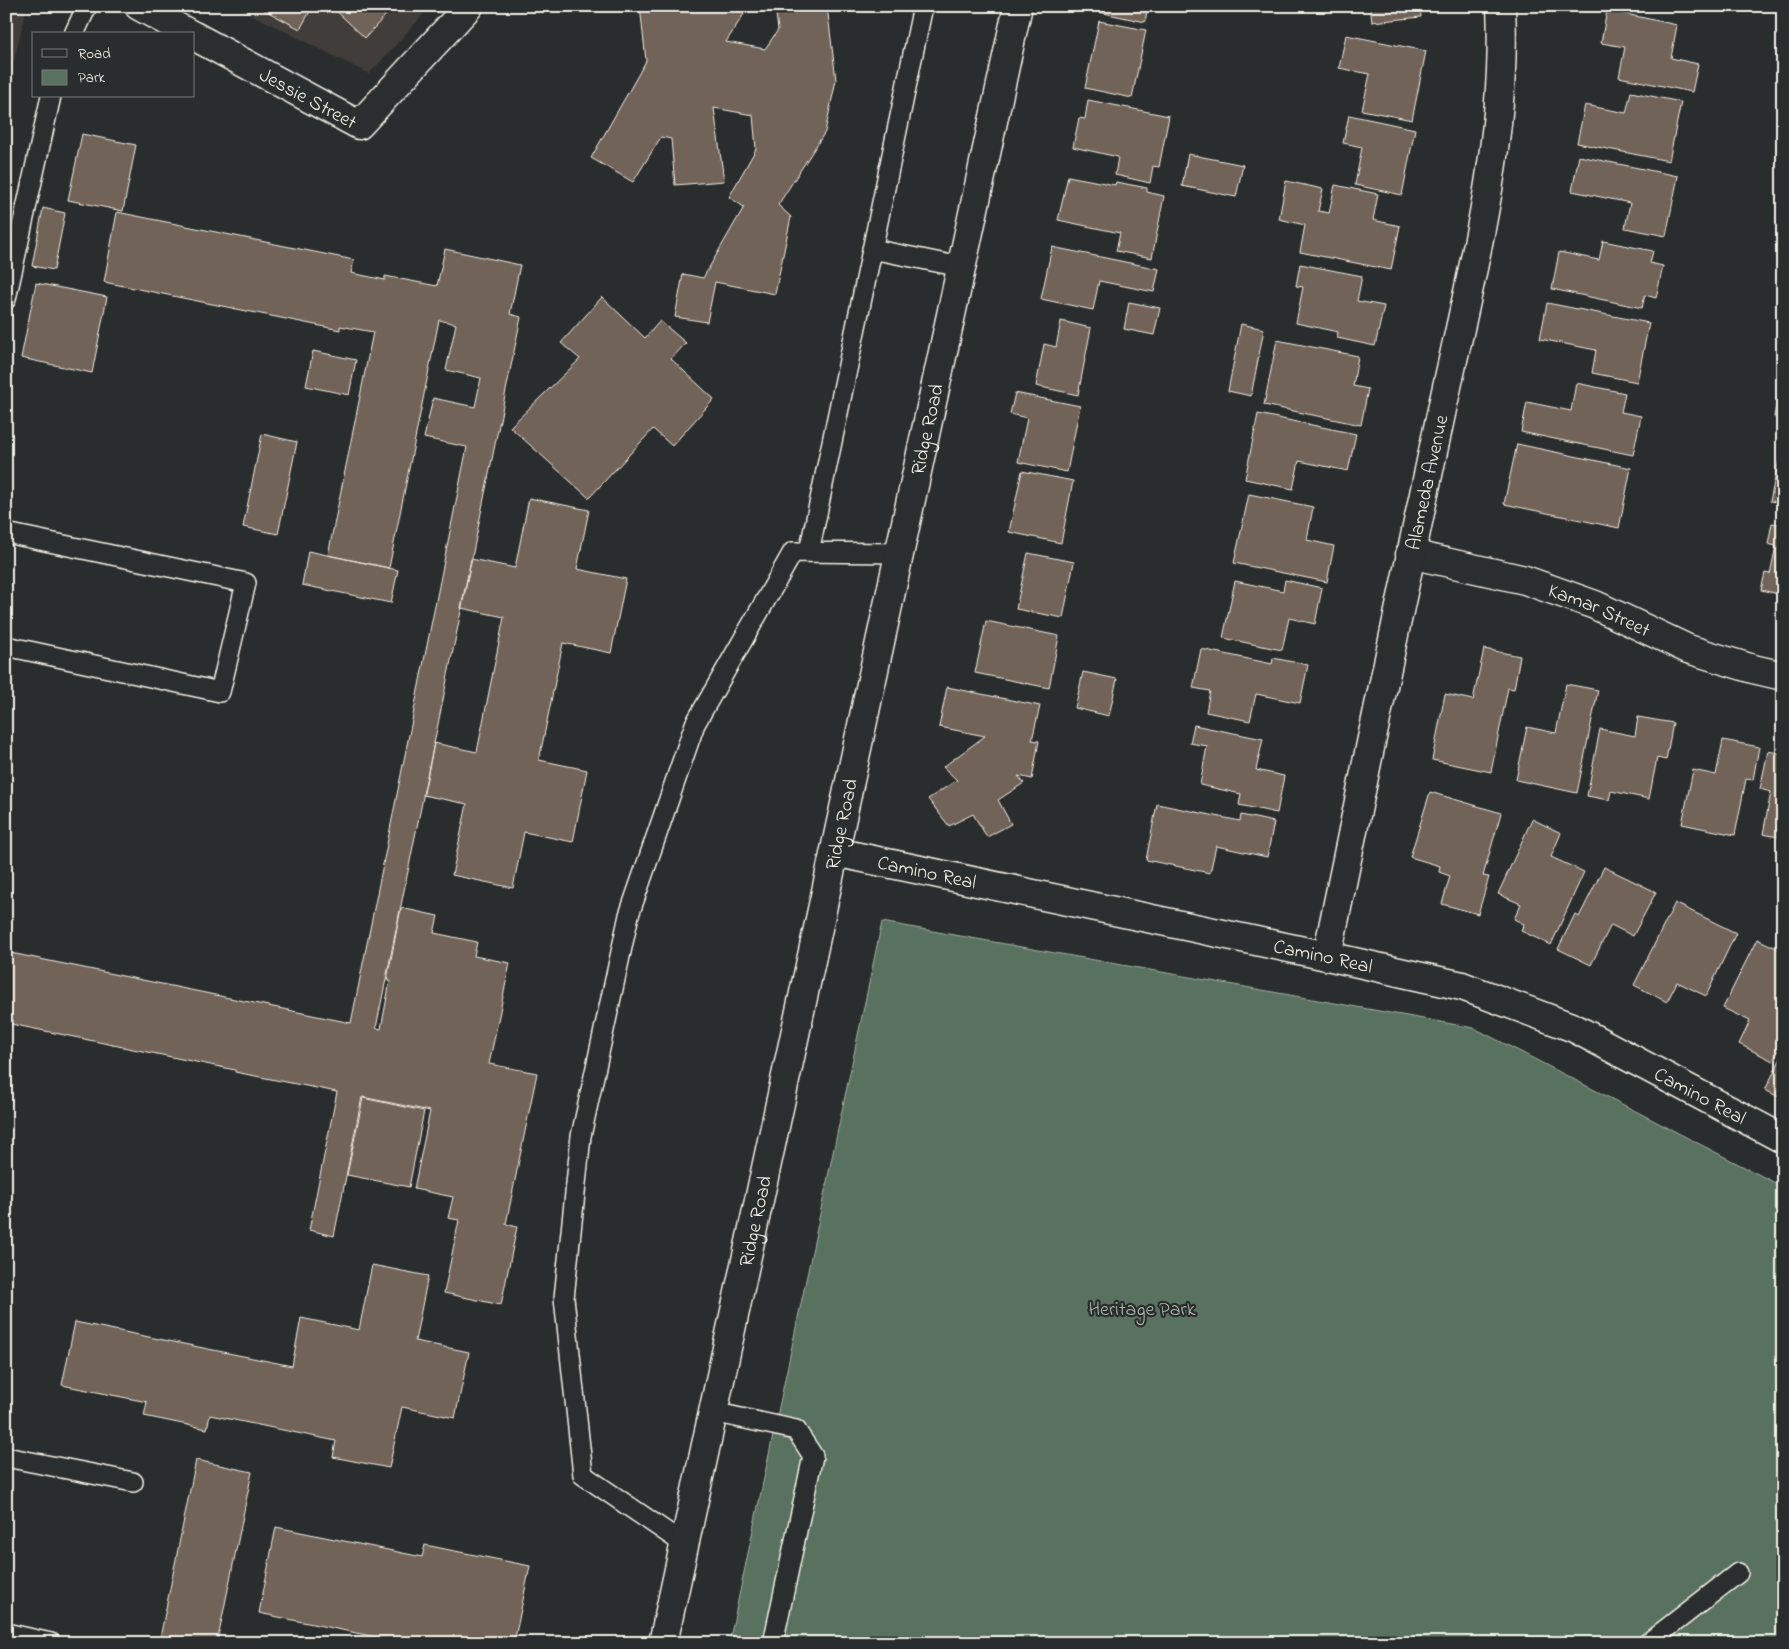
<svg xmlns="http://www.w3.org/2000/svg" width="1789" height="1649" font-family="'Indie Flower',sans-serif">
	<rect width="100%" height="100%" fill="#2a2d2e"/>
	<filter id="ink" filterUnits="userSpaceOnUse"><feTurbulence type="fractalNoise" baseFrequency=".02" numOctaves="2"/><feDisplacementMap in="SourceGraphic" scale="10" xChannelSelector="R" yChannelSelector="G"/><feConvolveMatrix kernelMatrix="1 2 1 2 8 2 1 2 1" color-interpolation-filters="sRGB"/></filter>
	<g filter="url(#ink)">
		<path fill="#403d3b" d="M 6,6 L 27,6 L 6,95 Z
			M 235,6 L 431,6 L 369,74 Z"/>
		<path fill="#59725f" stroke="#a6b2a4" d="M 882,922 L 1474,1028 L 1783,1187 L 1783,1643 L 729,1643 Z"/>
		<path fill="#726358" stroke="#f4f1e8" d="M 257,6 L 313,6 L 300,29 Z
			M 331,6 L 394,6 L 365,38 Z
			M 640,6 L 749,6 L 726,42 L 765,49 L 778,30 L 775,6 L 827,6 L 836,80 L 825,132 L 778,205 L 791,217 L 775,294 L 715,282 L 707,322 L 675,317 L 683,274 L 703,278 L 744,207 L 729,197 L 756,149 L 753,115 L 714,108 L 724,181 L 675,185 L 671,139 L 661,137 L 633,182 L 591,158 L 646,61 Z
			M 1100,6 L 1148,6 L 1145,22 L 1099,12 Z
			M 1370,6 L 1420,6 L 1421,17 L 1372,22 Z
			M 1607,10 L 1677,25 L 1671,58 L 1698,64 L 1692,92 L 1619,77 L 1625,47 L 1601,43 Z
			M 1099,21 L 1146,30 L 1132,98 L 1085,88 Z
			M 1346,35 L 1426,51 L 1412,120 L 1362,110 L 1370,74 L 1339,68 Z
			M 1631,92 L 1681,102 L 1669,161 L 1577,143 L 1585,105 L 1626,113 Z
			M 1088,100 L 1169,116 L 1159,167 L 1153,166 L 1150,183 L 1115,175 L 1118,157 L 1073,147 L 1079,118 L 1085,119 Z
			M 1349,115 L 1415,129 L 1402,195 L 1355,185 L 1362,147 L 1343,143 Z
			M 82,134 L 136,145 L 123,211 L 68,200 Z
			M 1188,154 L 1243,165 L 1236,197 L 1182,186 Z
			M 1579,156 L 1678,176 L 1666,236 L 1625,228 L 1630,203 L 1572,191 Z
			M 1068,176 L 1115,185 L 1116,182 L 1147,188 L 1147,192 L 1164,196 L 1152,258 L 1116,251 L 1120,233 L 1058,220 Z
			M 1286,181 L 1323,189 L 1318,211 L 1329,213 L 1335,185 L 1378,194 L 1373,220 L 1400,226 L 1391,270 L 1300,252 L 1305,225 L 1279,219 Z
			M 43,208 L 65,213 L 54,270 L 32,266 Z
			M 117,212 L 354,260 L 351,273 L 385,280 L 385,276 L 437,286 L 445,249 L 520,265 L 510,314 L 521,317 L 376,1028 L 381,1029 L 390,981 L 387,980 L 401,908 L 438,916 L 434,933 L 477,942 L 474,956 L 510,963 L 489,1064 L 537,1073 L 506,1224 L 517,1227 L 501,1305 L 444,1293 L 459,1220 L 448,1218 L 453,1197 L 414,1189 L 430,1111 L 362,1097 L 334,1236 L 309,1230 L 337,1092 L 235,1072 L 235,1070 L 6,1023 L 6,952 L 351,1023 L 467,447 L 424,438 L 433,398 L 475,407 L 481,378 L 446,370 L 456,324 L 439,320 L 389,568 L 328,555 L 373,332 L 340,326 L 340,330 L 104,282 Z
			M 1603,241 L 1653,251 L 1650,263 L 1663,266 L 1656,298 L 1645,295 L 1642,308 L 1552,289 L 1559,252 L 1599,260 Z
			M 1052,247 L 1159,269 L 1154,292 L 1099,281 L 1093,310 L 1041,299 Z
			M 1300,264 L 1362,276 L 1357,301 L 1384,306 L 1375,346 L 1337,338 L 1338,332 L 1296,323 L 1303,287 L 1296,286 Z
			M 36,283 L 107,297 L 92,373 L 21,358 Z
			M 602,297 L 645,338 L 660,321 L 686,343 L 671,359 L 714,399 L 672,446 L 653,429 L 589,498 L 510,427 L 580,359 L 561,343 Z
			M 1129,302 L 1160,308 L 1154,335 L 1124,329 Z
			M 1547,303 L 1649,323 L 1637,382 L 1592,373 L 1596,350 L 1540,339 Z
			M 1061,321 L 1091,328 L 1078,395 L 1036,386 L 1044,344 L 1056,347 Z
			M 1241,324 L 1264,329 L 1251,396 L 1228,391 Z
			M 1277,340 L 1358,356 L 1353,386 L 1368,389 L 1361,425 L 1264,405 Z
			M 313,351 L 356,360 L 349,395 L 306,386 Z
			M 1576,383 L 1625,393 L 1621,412 L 1641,416 L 1633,455 L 1521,432 L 1527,402 L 1571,411 Z
			M 1779,388 L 1783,389 L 1783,419 L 1774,417 Z
			M 1015,393 L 1080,406 L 1067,472 L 1018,462 L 1027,418 L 1010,414 Z
			M 1258,414 L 1356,434 L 1348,471 L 1299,461 L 1293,489 L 1245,479 Z
			M 262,434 L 297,442 L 278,534 L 243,527 Z
			M 1783,441 L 1783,503 L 1770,501 Z
			M 1517,444 L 1631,468 L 1619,528 L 1504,504 Z
			M 1022,471 L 1073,481 L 1061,543 L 1009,532 Z
			M 1249,494 L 1313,507 L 1307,540 L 1334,546 L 1327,582 L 1234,563 Z
			M 529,498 L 589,510 L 577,569 L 626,579 L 611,653 L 563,643 L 539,760 L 587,770 L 573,842 L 524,832 L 513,888 L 452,875 L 467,804 L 423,795 L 434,743 L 477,752 L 504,617 L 461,608 L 471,559 L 515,568 Z
			M 1772,523 L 1783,525 L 1783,595 L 1761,590 L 1765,573 L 1770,574 L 1776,546 L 1768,544 Z
			M 308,551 L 398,570 L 391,603 L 302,585 Z
			M 1028,553 L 1074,562 L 1063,618 L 1016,609 Z
			M 1285,580 L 1322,588 L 1315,624 L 1289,618 L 1282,650 L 1223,638 L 1235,581 L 1283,591 Z
			M 986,621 L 1059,636 L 1049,688 L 975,673 Z
			M 1201,649 L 1272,664 L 1273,658 L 1308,665 L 1300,703 L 1256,694 L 1250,721 L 1206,712 L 1210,691 L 1193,688 Z
			M 1484,649 L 1520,656 L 1514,689 L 1508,688 L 1491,772 L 1432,760 L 1445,694 L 1473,700 Z
			M 1083,672 L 1117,679 L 1109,716 L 1075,708 Z
			M 1566,684 L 1598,690 L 1577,793 L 1516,780 L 1527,727 L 1556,733 Z
			M 947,687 L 1040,706 L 1032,740 L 1039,741 L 1032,779 L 1018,776 L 1024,783 L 998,800 L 1011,824 L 987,837 L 973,814 L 949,826 L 928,799 L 957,780 L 943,767 L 985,736 L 939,727 Z
			M 1638,717 L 1673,723 L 1666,760 L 1657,758 L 1649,799 L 1611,791 L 1609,800 L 1587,796 L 1600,729 L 1635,736 Z
			M 1194,725 L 1263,739 L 1256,770 L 1284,776 L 1277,813 L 1239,805 L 1241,794 L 1200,785 L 1207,746 L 1190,743 Z
			M 1723,740 L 1759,747 L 1753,780 L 1746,779 L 1735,835 L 1682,824 L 1693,770 L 1716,775 Z
			M 1768,751 L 1783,754 L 1783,838 L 1763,834 L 1771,792 L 1760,789 Z
			M 1430,792 L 1501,813 L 1483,876 L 1489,877 L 1478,914 L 1442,904 L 1450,876 L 1439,872 L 1440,866 L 1410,857 Z
			M 1157,804 L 1240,821 L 1241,815 L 1274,822 L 1267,857 L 1216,846 L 1210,873 L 1146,860 Z
			M 1532,819 L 1561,833 L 1551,857 L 1584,872 L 1551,945 L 1521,931 L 1524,924 L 1514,919 L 1521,904 L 1498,894 Z
			M 1604,867 L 1656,892 L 1633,936 L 1611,925 L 1591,965 L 1558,949 L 1575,914 L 1579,917 Z
			M 1675,903 L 1736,933 L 1706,996 L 1677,982 L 1667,1002 L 1634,985 Z
			M 1757,939 L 1783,951 L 1783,1041 L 1773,1061 L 1739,1044 L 1750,1021 L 1723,1008 Z
			M 1783,1054 L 1783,1099 L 1765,1090 Z
			M 363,1098 L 424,1111 L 409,1187 L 347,1175 Z
			M 372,1265 L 428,1276 L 415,1341 L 469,1352 L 455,1418 L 402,1407 L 389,1468 L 333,1457 L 336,1441 L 210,1415 L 207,1429 L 144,1416 L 147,1402 L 62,1385 L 75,1322 L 292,1366 L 301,1318 L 359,1330 Z
			M 196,1460 L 252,1472 L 217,1643 L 159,1643 Z
			M 276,1527 L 422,1557 L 425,1545 L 530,1566 L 514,1643 L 405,1643 L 259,1613 Z"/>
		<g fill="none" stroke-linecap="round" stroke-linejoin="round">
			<g stroke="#f4f1e8" stroke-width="22">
				<path id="service" d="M 74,34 L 87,6
					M 872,249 L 961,267
					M 6,299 L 51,96
					M 6,533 L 246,583 L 220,692 L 6,646
					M 809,552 L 923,6
					M 713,1412 L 796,1430 L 813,1456 L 773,1643
					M 6,1457 L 133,1482
					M 684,1544 L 583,1475 L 564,1298 L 581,1136 L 629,915 L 695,724 L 793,552 L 898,553
					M 6,1633 L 51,1643
					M 1648,1643 L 1738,1573"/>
			</g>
			<g stroke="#f4f1e8" stroke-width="31">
				<g id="minor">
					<path d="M 139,6 L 190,34"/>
					<path id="s1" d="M 194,36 L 359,125 L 469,6"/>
					<path id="s2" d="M 1410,554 L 1525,580 L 1595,605 L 1688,649 L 1753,669 L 1783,676"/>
					<path id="s3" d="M 835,852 L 1327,956 L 1462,986 L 1574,1028 L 1783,1139"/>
					<path id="s4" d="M 1327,956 C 1363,780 1400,603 1438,428 C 1467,291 1508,147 1501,6"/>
					<path id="s5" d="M 663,1643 L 1018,6"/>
				</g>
			</g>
			<use href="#service" stroke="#2a2d2e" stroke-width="19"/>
			<use href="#minor" stroke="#2a2d2e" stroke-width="28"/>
		</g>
	</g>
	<g text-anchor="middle" stroke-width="4.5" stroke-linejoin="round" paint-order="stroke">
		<g font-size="20" fill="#f4f1e8" stroke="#2a2d2e">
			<text dy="7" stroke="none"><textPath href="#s1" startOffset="130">Jessie Street</textPath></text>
			<text dy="7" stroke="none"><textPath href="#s5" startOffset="1242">Ridge Road</textPath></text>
			<text dy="7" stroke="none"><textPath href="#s4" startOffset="484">Alameda Avenue</textPath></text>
			<text dy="7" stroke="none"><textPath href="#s2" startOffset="198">Kamar Street</textPath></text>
			<text dy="7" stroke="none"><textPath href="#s5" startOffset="838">Ridge Road</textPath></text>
			<text dy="7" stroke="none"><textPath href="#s3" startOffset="94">Camino Real</textPath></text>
			<text dy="7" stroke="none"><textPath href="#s3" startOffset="499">Camino Real</textPath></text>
			<text dy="7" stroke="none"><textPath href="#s3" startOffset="904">Camino Real</textPath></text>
			<text dy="7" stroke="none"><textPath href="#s5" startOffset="432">Ridge Road</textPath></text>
		</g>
		<g font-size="20" fill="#aeb8aa" stroke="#2a2d2e">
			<text x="1142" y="1315">Heritage Park</text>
		</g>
	</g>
	<rect width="1789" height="1649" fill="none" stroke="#2a2d2e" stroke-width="25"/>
	<rect x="12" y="12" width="1764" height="1624" fill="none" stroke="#f4f1e8" stroke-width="2" filter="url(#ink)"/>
	<rect x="32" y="32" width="162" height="65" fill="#2a2d2e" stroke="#7b7b78"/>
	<rect x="42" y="49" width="25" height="8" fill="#2a2d2e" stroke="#7b7b78"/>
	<text x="78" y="58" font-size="15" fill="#f4f1e8">Road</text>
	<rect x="42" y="70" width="25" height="15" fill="#59725f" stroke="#7b7b78"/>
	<text x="78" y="82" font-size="15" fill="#f4f1e8">Park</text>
</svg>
